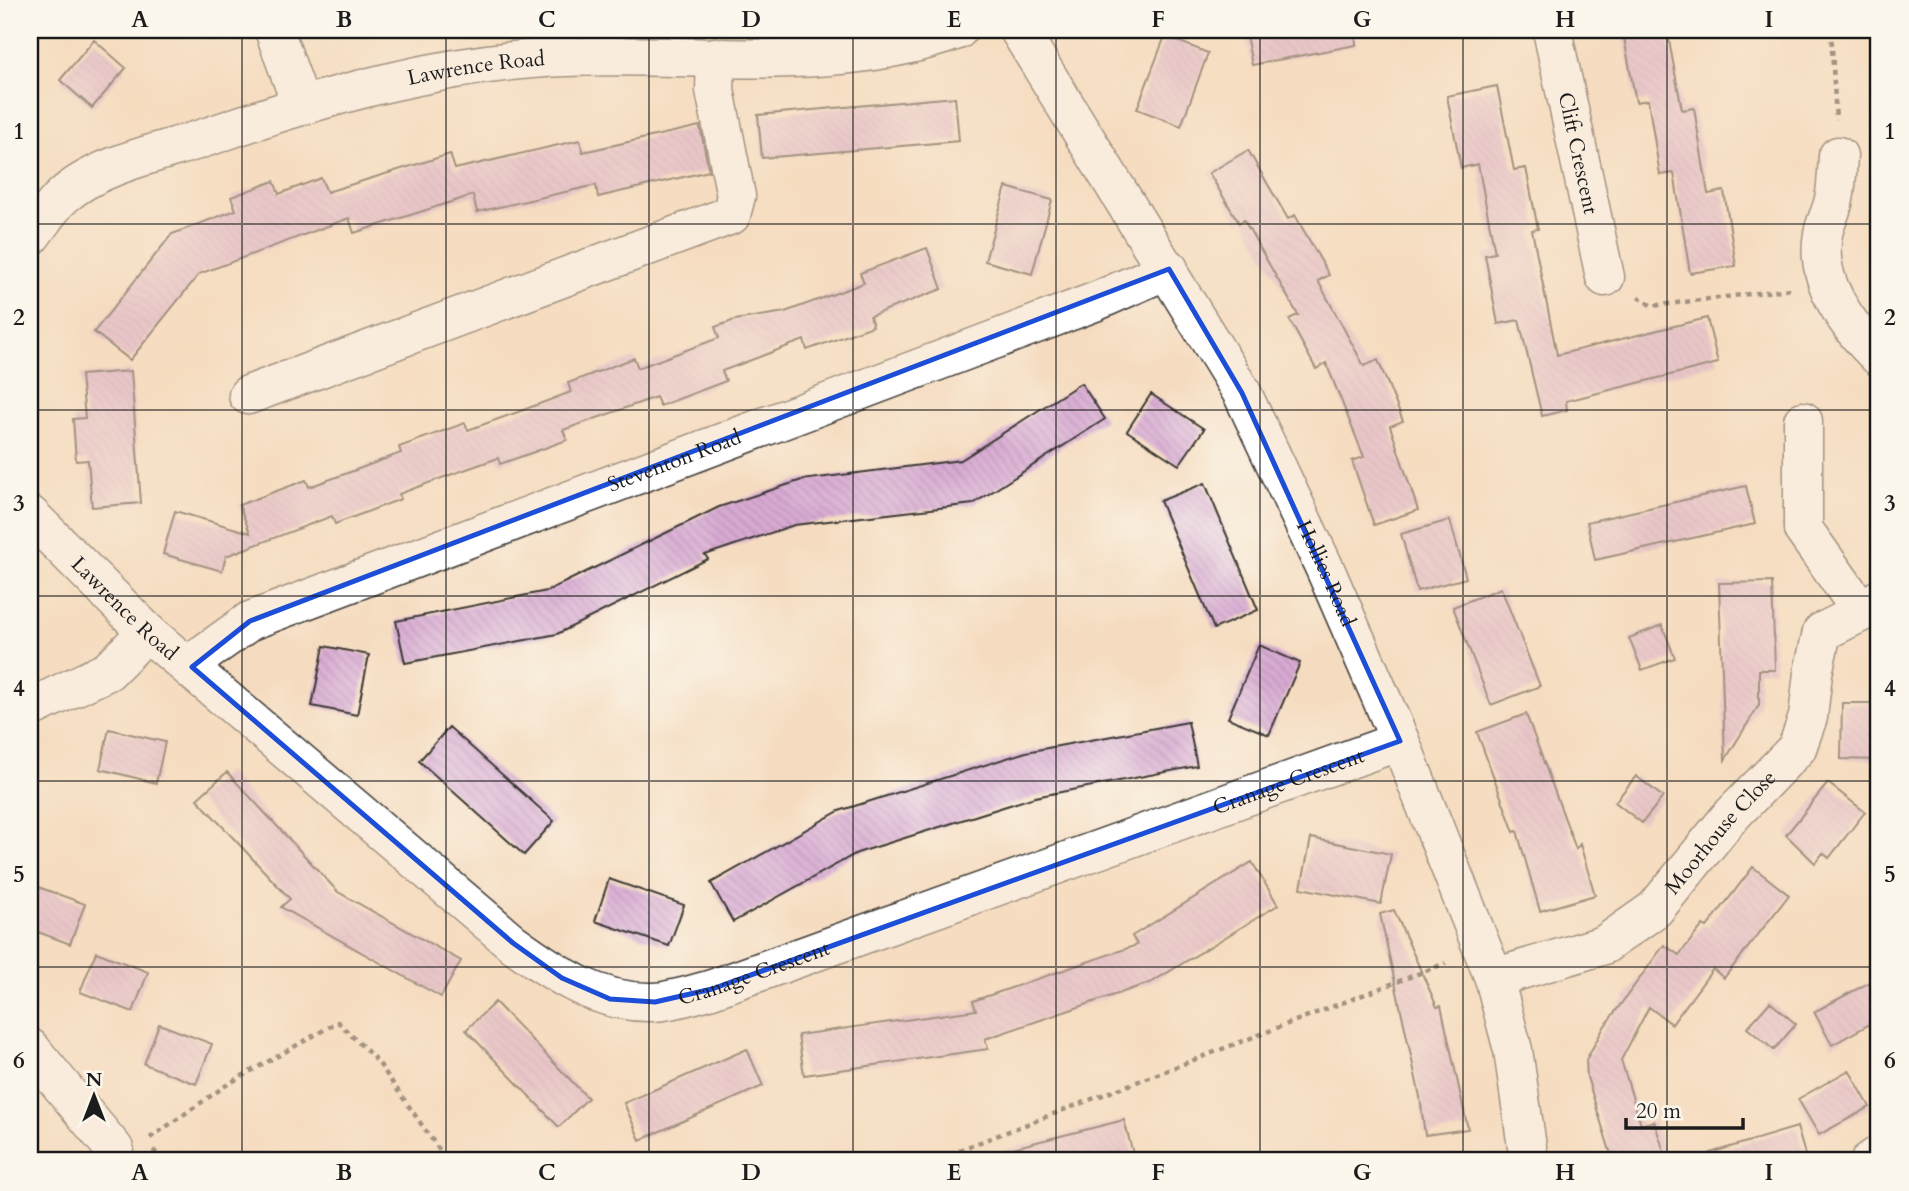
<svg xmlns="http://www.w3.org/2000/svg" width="1909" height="1191" font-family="Cardo,serif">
	<defs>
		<pattern id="building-back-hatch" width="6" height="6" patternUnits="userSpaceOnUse" patternTransform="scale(1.75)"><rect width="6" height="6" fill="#d8aad3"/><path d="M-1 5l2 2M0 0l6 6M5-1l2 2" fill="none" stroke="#b992b5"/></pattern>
	</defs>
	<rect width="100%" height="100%" fill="#fbf7ec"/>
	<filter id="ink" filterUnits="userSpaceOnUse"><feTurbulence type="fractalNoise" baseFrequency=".0143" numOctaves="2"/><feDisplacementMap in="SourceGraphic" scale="14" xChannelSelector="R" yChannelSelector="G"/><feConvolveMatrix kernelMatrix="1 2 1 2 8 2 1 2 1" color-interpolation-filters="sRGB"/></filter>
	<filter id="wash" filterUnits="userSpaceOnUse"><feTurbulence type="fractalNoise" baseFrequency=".00686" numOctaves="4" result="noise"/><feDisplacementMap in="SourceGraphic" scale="28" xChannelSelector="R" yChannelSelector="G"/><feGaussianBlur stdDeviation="1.57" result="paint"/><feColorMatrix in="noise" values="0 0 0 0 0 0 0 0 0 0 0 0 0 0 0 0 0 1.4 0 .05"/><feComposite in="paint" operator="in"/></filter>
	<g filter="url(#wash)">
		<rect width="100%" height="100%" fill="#f5dcc0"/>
		<g id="blocks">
			<path fill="url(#building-back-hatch)" d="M 1245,30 L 1355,30 L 1356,45 L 1252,65 Z
				M 1639,30 L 1667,30 L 1682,110 L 1694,108 L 1708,194 L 1724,191 L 1736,266 L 1690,273 L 1674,173 L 1660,175 L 1648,100 L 1636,102 L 1623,32 Z
				M 1165,36 L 1208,53 L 1181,126 L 1137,109 Z
				M 94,40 L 126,68 L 92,108 L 60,80 Z
				M 1497,86 L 1514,170 L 1526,168 L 1538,229 L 1532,230 L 1557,355 L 1707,318 L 1718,363 L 1566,401 L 1567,410 L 1542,416 L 1519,320 L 1498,324 L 1485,255 L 1495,253 L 1478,164 L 1461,168 L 1447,96 Z
				M 955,97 L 959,141 L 762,158 L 758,115 Z
				M 700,126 L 709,171 L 598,197 L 596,185 L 477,212 L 473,195 L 354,233 L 349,218 L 199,274 L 130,360 L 94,332 L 172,234 L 236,210 L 231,197 L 274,181 L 279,194 L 321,178 L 327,192 L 450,154 L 455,169 L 580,140 L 583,152 Z
				M 1248,150 L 1288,219 L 1295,215 L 1329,275 L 1318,281 L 1364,366 L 1378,360 L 1403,421 L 1390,426 L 1418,510 L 1374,525 L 1352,461 L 1364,457 L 1326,363 L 1316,369 L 1289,319 L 1298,315 L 1244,220 L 1239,223 L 1209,173 Z
				M 1006,187 L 1052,200 L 1032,274 L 985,261 Z
				M 927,248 L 942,289 L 870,316 L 873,326 L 807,350 L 804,340 L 722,371 L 726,381 L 660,406 L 656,397 L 563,430 L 567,440 L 534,452 L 500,464 L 498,458 L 447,476 L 399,494 L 401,499 L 335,524 L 332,516 L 226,556 L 222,571 L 163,554 L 175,511 L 250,533 L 239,505 L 306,480 L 309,487 L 353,471 L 401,453 L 399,447 L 465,423 L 468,430 L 518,412 L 571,392 L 568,383 L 634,358 L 638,368 L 719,338 L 715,327 L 735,320 L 785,312 L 864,283 L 860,273 Z
				M 131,371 L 141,503 L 92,507 L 88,460 L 76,461 L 73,419 L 85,418 L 81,375 Z
				M 1081,383 L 1105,419 L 973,504 L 794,525 L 705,555 L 708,559 L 557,634 L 405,663 L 396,621 L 547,591 L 719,507 L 802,480 L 961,460 Z
				M 1151,394 L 1204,429 L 1179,465 L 1127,431 Z
				M 1205,483 L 1258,610 L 1214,629 L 1160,501 Z
				M 1746,486 L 1755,524 L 1595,560 L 1587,522 Z
				M 1450,520 L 1466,578 L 1417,591 L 1401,534 Z
				M 1772,582 L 1775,670 L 1759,670 L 1759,705 L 1725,760 L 1719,583 Z
				M 1501,588 L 1540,686 L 1491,705 L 1453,607 Z
				M 1662,625 L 1675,658 L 1642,670 L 1629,638 Z
				M 1259,645 L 1300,663 L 1269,735 L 1228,718 Z
				M 324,646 L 369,655 L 357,715 L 312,706 Z
				M 1842,703 L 1879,703 L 1879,760 L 1841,759 Z
				M 1526,714 L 1576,849 L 1580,844 L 1595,895 L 1540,911 L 1517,831 L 1514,832 L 1477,732 Z
				M 1188,722 L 1197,766 L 1035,797 L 857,853 L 733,922 L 711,883 L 839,811 L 1026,752 Z
				M 449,727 L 554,821 L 524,855 L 419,761 Z
				M 109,729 L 165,742 L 156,783 L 100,769 Z
				M 227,772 L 338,892 L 461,961 L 441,997 L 281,907 L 290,899 L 197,799 Z
				M 1636,776 L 1663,797 L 1642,823 L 1615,802 Z
				M 1828,783 L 1865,812 L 1829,858 L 1823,853 L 1815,863 L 1786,835 Z
				M 1311,838 L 1391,854 L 1381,904 L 1301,888 Z
				M 1252,862 L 1278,905 L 1152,982 L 985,1039 L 988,1049 L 804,1075 L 798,1035 L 976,1010 L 973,1001 L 1137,945 L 1132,936 Z
				M 1753,867 L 1789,895 L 1724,978 L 1713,969 L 1672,1024 L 1649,1007 L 1621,1060 L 1641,1125 L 1654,1121 L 1667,1161 L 1613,1161 L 1587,1077 L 1586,1060 L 1604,1027 L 1664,945 L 1679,955 L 1703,925 L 1707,927 Z
				M 609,879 L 684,905 L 669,946 L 595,921 Z
				M 30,884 L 85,904 L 70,944 L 30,929 Z
				M 1394,910 L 1437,1007 L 1441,1006 L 1468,1129 L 1425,1135 L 1420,1097 L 1380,914 Z
				M 96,952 L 148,972 L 133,1012 L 80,992 Z
				M 1870,982 L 1879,1000 L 1879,1019 L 1832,1045 L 1814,1012 Z
				M 495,1002 L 588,1098 L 559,1127 L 466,1030 Z
				M 1770,1002 L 1796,1024 L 1774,1050 L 1747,1028 Z
				M 159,1024 L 212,1044 L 196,1084 L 144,1064 Z
				M 747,1049 L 763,1086 L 640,1140 L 624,1103 Z
				M 1849,1070 L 1870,1107 L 1819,1135 L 1798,1099 Z
				M 1124,1120 L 1135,1161 L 1006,1161 L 1005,1150 Z
				M 1797,1127 L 1807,1161 L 1711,1161 L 1710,1153 Z"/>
		</g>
	</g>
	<g filter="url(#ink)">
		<use href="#blocks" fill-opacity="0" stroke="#3d3935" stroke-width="2"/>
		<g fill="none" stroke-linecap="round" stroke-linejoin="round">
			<g stroke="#3d3935" stroke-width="41">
				<g id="minor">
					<path d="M 274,30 L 301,104"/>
					<path id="s1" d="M 1019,30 L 1242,393 L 1325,569 L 1400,741 L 1494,978 L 1513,1050 L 1529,1161"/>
					<path id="s2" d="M 1552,30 L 1605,277"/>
					<path d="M 1838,156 C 1837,170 1837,185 1834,199 C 1832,211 1825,222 1823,234 C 1814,281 1848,327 1879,357"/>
					<path id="s3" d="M 30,237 C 41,223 51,207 63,196 C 100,163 164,152 210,136 C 324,96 443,62 565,57 C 696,51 832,76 958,30"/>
					<path d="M 248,395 L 731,215 L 736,196 L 715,90 L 716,57"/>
					<path d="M 1803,421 L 1803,529 L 1862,612"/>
					<path id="s4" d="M 30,515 L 147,632 L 513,943 C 556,974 598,1004 654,1002 C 673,1001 694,994 712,989 L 1400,741"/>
					<path id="s5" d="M 192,667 L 201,656 L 250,621 L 1097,301 L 1169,269"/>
					<path d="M 30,708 L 108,671 L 147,632"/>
					<path id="s6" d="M 1494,978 L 1604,945 L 1655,909 L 1728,819 L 1797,748 L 1808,717 L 1813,673 L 1822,632 L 1862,612 L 1879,599"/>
					<path d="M 30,1048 L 114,1149"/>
					<path d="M 1870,1161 L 1879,1155"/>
				</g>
			</g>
			<path stroke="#3d3935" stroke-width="4.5" stroke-dasharray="5 5" stroke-linecap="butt" d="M 1831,30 L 1836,120
				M 1638,297 L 1652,306 L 1790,289
				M 150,1138 L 228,1084 L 338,1022 L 378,1062 L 447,1161
				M 153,1150 L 165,1161
				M 931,1161 L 1446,963"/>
			<use href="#minor" stroke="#fff" stroke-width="38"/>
		</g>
	</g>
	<path d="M0 0H1909V1191H0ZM 1169,269 L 1242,393 L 1400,741 L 712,989 L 655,1002 L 610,999 L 562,978 L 513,943 L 192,667 L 250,621 Z" fill="#f5dcc0" fill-opacity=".55" fill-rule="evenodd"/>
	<path fill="none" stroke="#1d4ed8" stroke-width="5" stroke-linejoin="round" d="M 1169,269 L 1242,393 L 1400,741 L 712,989 L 655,1002 L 610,999 L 562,978 L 513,943 L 192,667 L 250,621 Z"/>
	<path fill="none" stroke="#1c1c1c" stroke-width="2" stroke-opacity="0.55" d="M 242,30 L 242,1161M 446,30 L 446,1161M 649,30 L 649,1161M 853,30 L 853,1161M 1056,30 L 1056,1161M 1260,30 L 1260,1161M 1463,30 L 1463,1161M 1667,30 L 1667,1161M 30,224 L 1879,224M 30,410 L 1879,410M 30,596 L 1879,596M 30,781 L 1879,781M 30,967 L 1879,967"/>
	<g text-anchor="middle" stroke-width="5" stroke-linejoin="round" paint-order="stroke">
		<g font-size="21" fill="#1c1c1c" stroke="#fbf7ec">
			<text dy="7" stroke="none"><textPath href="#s3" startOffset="488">Lawrence Road</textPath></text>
			<text dy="7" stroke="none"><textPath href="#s2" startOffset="126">Clift Crescent</textPath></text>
			<text dy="7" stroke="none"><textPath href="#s5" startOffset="528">Steventon Road</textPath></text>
			<text dy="7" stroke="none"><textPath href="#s1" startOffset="625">Hollies Road</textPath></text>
			<text dy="7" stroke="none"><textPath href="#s4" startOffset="133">Lawrence Road</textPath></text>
			<text dy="7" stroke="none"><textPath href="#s4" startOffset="1474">Cranage Crescent</textPath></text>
			<text dy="7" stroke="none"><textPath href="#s6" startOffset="278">Moorhouse Close</textPath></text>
			<text dy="7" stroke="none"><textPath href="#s4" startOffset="906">Cranage Crescent</textPath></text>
		</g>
	</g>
	<rect width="1909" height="1191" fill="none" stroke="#fbf7ec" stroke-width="77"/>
	<g transform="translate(94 1096)" stroke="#fbf7ec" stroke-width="5" paint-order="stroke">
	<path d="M0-5L12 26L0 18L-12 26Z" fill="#1c1c1c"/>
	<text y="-10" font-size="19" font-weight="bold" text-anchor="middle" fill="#1c1c1c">N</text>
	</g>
	<path d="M1626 1118v10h117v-10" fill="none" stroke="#1c1c1c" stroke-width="3.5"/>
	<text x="1636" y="1118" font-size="21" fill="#1c1c1c" stroke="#fbf7ec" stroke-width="5" paint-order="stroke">20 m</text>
	<rect x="38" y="38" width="1832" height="1114" fill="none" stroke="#1c1c1c" stroke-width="2.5"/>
	<g font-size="23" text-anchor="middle" font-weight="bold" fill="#1c1c1c">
		<text x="140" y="27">A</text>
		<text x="344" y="27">B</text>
		<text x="547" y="27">C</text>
		<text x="751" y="27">D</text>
		<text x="954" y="27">E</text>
		<text x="1158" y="27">F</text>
		<text x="1362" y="27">G</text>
		<text x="1565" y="27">H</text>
		<text x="1769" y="27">I</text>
		<text x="19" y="139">1</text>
		<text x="1890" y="139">1</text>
		<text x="19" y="325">2</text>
		<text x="1890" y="325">2</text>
		<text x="19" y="511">3</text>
		<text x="1890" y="511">3</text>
		<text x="19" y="696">4</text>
		<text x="1890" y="696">4</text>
		<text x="19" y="882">5</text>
		<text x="1890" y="882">5</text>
		<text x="19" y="1068">6</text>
		<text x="1890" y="1068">6</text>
		<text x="140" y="1180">A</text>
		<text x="344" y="1180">B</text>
		<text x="547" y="1180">C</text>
		<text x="751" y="1180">D</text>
		<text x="954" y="1180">E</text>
		<text x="1158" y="1180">F</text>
		<text x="1362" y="1180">G</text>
		<text x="1565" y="1180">H</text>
		<text x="1769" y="1180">I</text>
	</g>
</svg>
